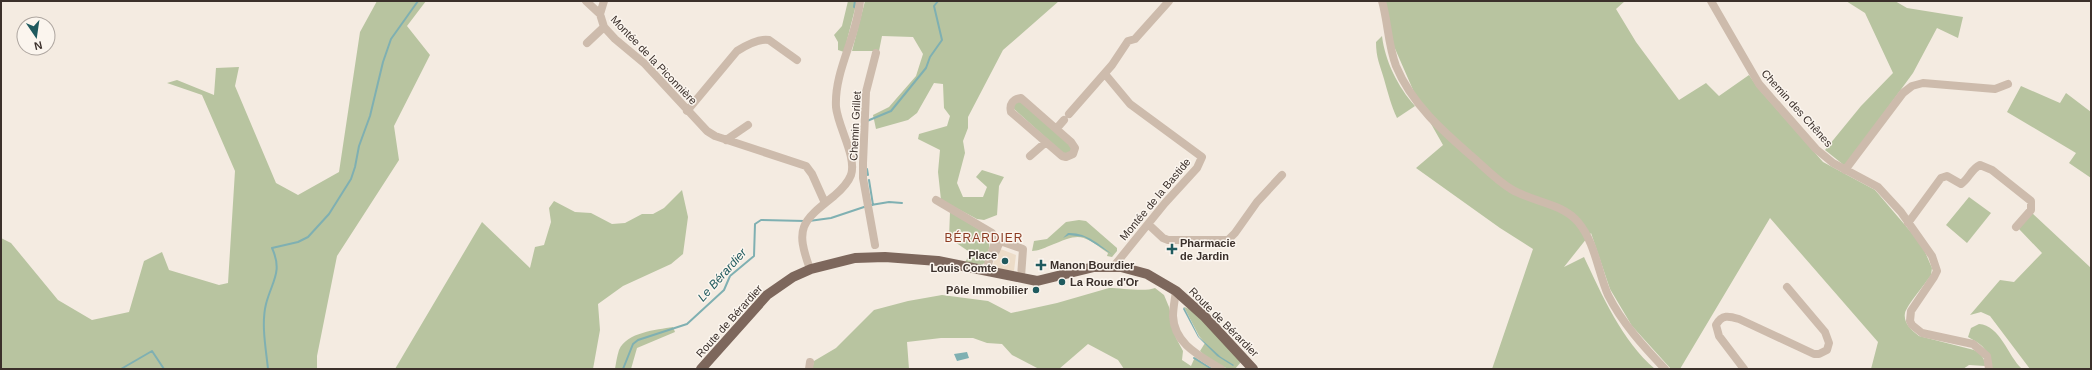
<svg xmlns="http://www.w3.org/2000/svg" width="2092" height="370" font-family="Helvetica,sans-serif">
	<rect width="100%" height="100%" fill="#f4ebe1"/>
	<path fill="#b8c4a0" d="M 377,1 L 426,1 L 407,26 L 430,55 L 394,126 L 399,160 L 337,256 L 317,356 L 317,369 L 1,369 L 1,238 L 11,243 L 58,300 L 92,320 L 129,312 L 144,261 L 162,252 L 169,270 L 219,285 L 228,283 L 235,171 L 202,95 L 167,83 L 177,80 L 214,95 L 216,68 L 239,67 L 235,86 L 276,183 L 298,195 L 339,172 L 360,32 Z
		M 848,1 L 857,1 L 844,52 L 838,50 L 838,42 L 834,35 L 842,26 Z
		M 865,1 L 1059,1 L 1003,50 L 968,117 L 968,128 L 963,141 L 965,153 L 957,183 L 963,197 L 983,197 L 987,187 L 976,177 L 982,170 L 1004,177 L 999,186 L 997,215 L 984,220 L 977,219 L 941,200 L 938,172 L 940,150 L 918,139 L 919,134 L 947,126 L 950,116 L 944,108 L 943,84 L 934,83 L 917,113 L 908,120 L 876,129 L 873,115 L 889,107 L 916,76 L 923,54 L 913,37 L 882,36 L 879,51 L 852,51 Z
		M 1385,1 L 1625,1 L 1616,9 L 1636,42 L 1679,100 L 1706,83 L 1719,96 L 1749,75 L 1758,88 L 1823,162 L 1875,190 L 1922,245 L 1932,268 L 1931,275 C 1926,283 1907,305 1905,313 C 1903,323 1912,331 1919,336 L 1974,350 C 1981,354 1985,358 1985,366 L 1969,365 L 1963,369 L 1871,369 L 1878,342 L 1770,218 L 1680,369 L 1671,369 L 1632,326 L 1610,289 L 1591,233 L 1564,267 L 1584,257 C 1602,295 1622,341 1655,369 L 1492,369 L 1533,249 L 1500,228 L 1416,168 L 1443,145 L 1417,99 L 1393,44 Z
		M 1846,1 L 1895,1 L 1907,8 L 1963,17 L 1958,38 L 1937,28 L 1913,73 L 1845,166 L 1825,150 L 1861,106 L 1893,73 L 1865,13 Z
		M 1382,36 C 1385,61 1398,87 1415,106 L 1397,118 C 1391,105 1388,93 1384,79 C 1380,65 1376,58 1376,42 Z
		M 2021,86 L 2060,103 L 2066,93 L 2091,112 L 2091,178 L 2069,163 L 2076,153 L 2007,112 Z
		M 1020,101 L 1072,145 L 1072,152 L 1064,154 L 1014,109 L 1014,104 Z
		M 682,190 L 688,217 L 683,254 L 671,264 L 623,286 L 598,304 L 600,330 L 593,369 L 395,369 L 482,222 L 530,268 L 535,247 L 544,245 L 551,222 L 549,208 L 554,201 L 575,212 L 591,213 L 612,224 L 625,223 L 642,214 L 653,214 L 664,208 Z
		M 1969,197 L 1991,213 L 1967,243 L 1946,225 Z
		M 950,212 L 985,233 C 993,243 988,252 985,263 L 981,265 L 965,262 L 971,253 L 949,238 Z
		M 2031,212 L 2091,268 L 2091,369 L 2030,369 L 1990,316 L 1981,312 L 1970,315 L 2000,280 L 2014,282 L 2042,253 L 2019,229 Z
		M 1079,220 L 1086,221 L 1117,248 L 1117,251 L 1112,257 L 1107,256 L 1108,253 C 1080,233 1081,233 1049,246 C 1044,248 1038,251 1032,251 L 1034,241 L 1047,239 L 1066,222 Z
		M 1109,288 C 1121,288 1145,292 1155,288 L 1164,295 L 1169,307 L 1176,338 L 1183,351 L 1182,360 L 1191,366 L 1195,357 L 1212,369 L 1124,369 L 1118,360 L 1088,344 L 1059,369 L 1039,369 L 1012,355 L 1002,344 L 987,343 L 973,338 L 941,338 L 907,342 L 909,369 L 812,369 L 814,361 L 836,348 L 874,310 L 908,301 L 942,295 L 988,301 L 1011,313 L 1057,303 Z
		M 1184,307 C 1196,309 1231,351 1241,362 L 1235,369 C 1219,369 1211,361 1200,351 L 1205,343 L 1199,336 Z
		M 1979,324 C 2000,325 2008,356 2022,369 L 1991,369 C 1989,351 1985,346 1968,337 L 1971,328 Z
		M 673,327 L 675,332 L 637,348 L 631,369 L 615,369 C 616,363 617,356 619,350 C 627,332 656,330 673,327 Z"/>
	<path fill="#ecdcc8" d="M 998,248 L 1016,255 L 1014,271 L 992,268 Z"/>
	<path fill="#7fb0b2" d="M 1068,233 C 1086,232 1100,245 1113,255 L 1084,237 L 1069,235 L 1063,238 Z
		M 1184,307 L 1199,337 L 1221,357 L 1234,365 L 1233,366 L 1217,356 L 1198,337 L 1183,309 Z
		M 967,352 L 969,358 L 957,361 L 954,354 Z"/>
	<g fill="none" stroke-linecap="round" stroke-linejoin="round">
		<path stroke="#7fb0b2" stroke-width="2" d="M 854,7 L 855,1
			M 867,121 L 891,111 L 926,68 L 930,57 L 942,40 L 934,6 L 938,1
			M 867,169 L 868,175
			M 869,180 L 873,205
			M 871,205 L 889,202 L 902,203
			M 809,221 L 831,218 L 867,206
			M 1194,358 L 1212,369
			M 121,369 L 152,351 L 164,369
			M 268,369 C 266,349 261,324 266,304 C 272,281 283,272 272,248 L 298,242 L 308,237 L 329,214 L 351,179 L 355,167 L 359,146 L 370,116 L 383,62 L 391,39 L 418,1
			M 623,369 L 633,344 L 638,340 L 687,324 L 724,290 L 730,276 L 754,256 L 755,224 L 761,220 L 805,221"/>
		<path stroke="#cdbbac" stroke-width="8" d="M 586,1 L 600,14 L 604,27 L 615,39 L 645,64 L 707,131 L 715,136 L 806,166 L 812,174 L 825,203
			M 1382,1 C 1388,22 1388,45 1396,66 C 1412,105 1445,133 1476,160 C 1487,170 1498,181 1511,189 C 1532,202 1562,203 1578,222 C 1595,242 1598,272 1608,295 C 1622,323 1644,347 1665,369
			M 1711,1 L 1759,84 L 1816,149 L 1833,163 L 1878,187 L 1901,212 L 1932,256 L 1937,271 L 1934,277 L 1911,311 L 1910,321 L 1912,325 L 1922,333 L 1973,344 L 1987,356 L 1989,369
			M 600,14 L 604,1
			M 587,43 L 604,27
			M 1105,74 L 1130,104 L 1202,157 L 1197,168 L 1165,203 L 1114,266
			M 1021,98 L 1071,142 L 1075,148 L 1073,154 L 1066,157 L 1062,156 L 1011,112 C 1009,104 1013,99 1021,98 Z
			M 687,111 L 737,51 C 745,46 759,38 769,40 L 797,60
			M 1069,114 L 1112,65 L 1128,41 L 1135,39 L 1169,1
			M 1057,128 L 1064,120
			M 726,140 L 748,125
			M 1030,156 L 1046,142
			M 1845,170 L 1903,93 L 1912,86 L 1923,83 L 1995,89 L 2008,84
			M 936,200 L 992,233 L 995,242 L 986,271
			M 1908,223 L 1941,178 L 1947,176 L 1961,184 C 1969,179 1971,169 1980,165 L 1992,170 L 2031,201 L 2031,210 L 2016,227
			M 1148,224 L 1163,238 L 1168,240 L 1228,240 L 1235,233 L 1257,202 L 1282,175
			M 875,245 L 863,178 L 863,163 L 866,92 L 876,53
			M 996,251 L 1000,241 L 1023,249 L 1021,277
			M 810,269 C 795,228 801,222 834,196 C 841,190 848,183 851,175 C 857,157 838,127 836,107 C 834,71 857,37 860,1
			M 1176,291 C 1175,299 1173,308 1173,316 C 1174,344 1200,356 1221,369
			M 809,369 L 810,362
			M 1744,369 L 1719,336 L 1716,325 C 1722,314 1729,316 1739,319 L 1814,354 L 1819,354 L 1827,350 L 1829,343 L 1825,332 L 1787,287"/>
		<path stroke="#7d675c" stroke-width="10" d="M 701,369 L 767,295 L 793,277 L 811,269 L 855,258 L 885,257 L 938,261 L 1037,281 L 1094,267 L 1121,267 L 1147,274 L 1176,291 L 1205,317 L 1253,369"/>
	</g>
	<g fill="#1f5a5e" stroke="#fbf5ee" stroke-width="1.5">
		<path d="M1170 243h4v4h4v4h-4v4h-4v-4h-4v-4h4z"/>
		<circle cx="1005" cy="261" r="4"/>
		<path d="M1039 259h4v4h4v4h-4v4h-4v-4h-4v-4h4z"/>
		<circle cx="1062" cy="282" r="4"/>
		<circle cx="1036" cy="290" r="4"/>
	</g>
	<g text-anchor="middle" stroke-width="3" stroke-linejoin="round" paint-order="stroke">
		<g font-size="11" fill="#3b302b" stroke="#fbf5ee">
			<text transform="translate(654 60) rotate(46)" y="4">Montée de la Piconnière</text>
			<text transform="translate(1797 108) rotate(48)" y="4">Chemin des Chênes</text>
			<text transform="translate(855 126) rotate(-87)" y="4">Chemin Grillet</text>
			<text transform="translate(1155 199) rotate(-50)" y="4">Montée de la Bastide</text>
			<text transform="translate(729 321) rotate(-48)" y="4">Route de Bérardier</text>
			<text transform="translate(1224 322) rotate(45)" y="4">Route de Bérardier</text>
		</g>
		<g font-size="11" font-weight="bold" fill="#3b302b" stroke="#fbf5ee" text-anchor="start">
			<text x="1180" y="247">Pharmacie<tspan x="1180" dy="13">de Jardin</tspan></text>
			<text x="997" y="259" text-anchor="end">Place<tspan x="997" dy="13">Louis Comte</tspan></text>
			<text x="1050" y="269">Manon Bourdier</text>
			<text x="1070" y="286">La Roue d'Or</text>
			<text x="1028" y="294" text-anchor="end">Pôle Immobilier</text>
		</g>
		<g font-size="12" letter-spacing="1" fill="#8c3b22" stroke="#fbf5ee">
			<text x="984" y="242">BÉRARDIER</text>
		</g>
		<g font-size="12" font-style="italic" fill="#1f5a5e" stroke="#fbf5ee">
			<text transform="translate(722 275) rotate(-48)" y="4">Le Bérardier</text>
		</g>
	</g>
	<rect width="2092" height="370" fill="none" stroke="#3b302b" stroke-width="4"/>
	<g transform="translate(36 36) rotate(167)"><circle r="19" fill="#fbf5ee" stroke="#aea6a0"/>
	<path d="M0-3L7 15L0 10L-7 15Z" fill="#1f5a5e"/>
	<text y="-6" font-size="11" font-weight="bold" text-anchor="middle" fill="#3b302b">N</text>
	</g>
</svg>
